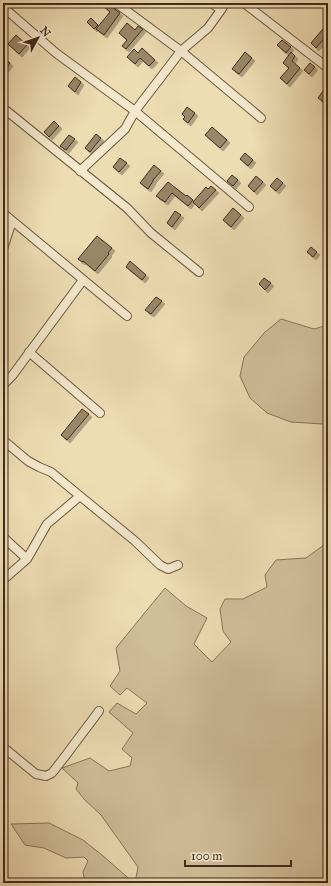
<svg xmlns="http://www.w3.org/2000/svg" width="331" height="886" font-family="'IM FELL Great Primer',serif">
	<defs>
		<filter id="shadow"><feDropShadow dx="3" dy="3" stdDeviation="0" flood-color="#0004"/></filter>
	</defs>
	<rect width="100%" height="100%" fill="#eedcb2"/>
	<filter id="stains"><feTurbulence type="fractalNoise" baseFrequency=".005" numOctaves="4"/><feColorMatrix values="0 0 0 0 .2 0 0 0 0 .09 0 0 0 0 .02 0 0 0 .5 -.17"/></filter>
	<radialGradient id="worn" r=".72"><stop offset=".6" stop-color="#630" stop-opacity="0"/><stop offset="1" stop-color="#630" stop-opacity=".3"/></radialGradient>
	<path fill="#d0be99" stroke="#88745b" d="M 281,319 L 314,329 L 328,325 L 328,423 L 323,424 L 291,422 L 267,413 L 250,398 L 240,376 L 244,357 L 265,332 Z
		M 328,542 L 328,883 L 135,883 L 138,867 L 101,815 L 84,799 L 76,789 L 78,783 L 62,768 L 90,758 L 109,771 L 130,766 L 132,758 L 122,749 L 133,733 L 109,712 L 117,703 L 136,714 L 147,703 L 127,688 L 120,695 L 110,686 L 120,671 L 116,648 L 165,588 L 186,606 L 207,618 L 194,644 L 212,662 L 231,642 L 223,631 L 220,609 L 225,599 L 243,599 L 267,587 L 265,575 L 276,560 L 306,558 Z
		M 49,823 L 83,840 L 102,855 L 134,883 L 85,883 L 83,872 L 88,861 L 84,857 L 66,858 L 44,848 L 25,845 L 11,824 Z"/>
	<path fill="#9a876a" stroke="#402b1d" filter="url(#shadow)" d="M 100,3 L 111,3 L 112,7 L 120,13 L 104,35 L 96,29 L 110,12 Z
		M 91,18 L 98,25 L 94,29 L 87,22 Z
		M 127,23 L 135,30 L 138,26 L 143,29 L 126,49 L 122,46 L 127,40 L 119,33 Z
		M 328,23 L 328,34 L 316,48 L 311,43 Z
		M 16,35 L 27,45 L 19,54 L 8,44 Z
		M 282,40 L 291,47 L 286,53 L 277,45 Z
		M 142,48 L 155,60 L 149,66 L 140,58 L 135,64 L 127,57 L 134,49 L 138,53 Z
		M 245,52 L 252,58 L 239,74 L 232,69 Z
		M 291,52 L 295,56 L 292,61 L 300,68 L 287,84 L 280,78 L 289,68 L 283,63 Z
		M 3,57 L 10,63 L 3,72 Z
		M 310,63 L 315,67 L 309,74 L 304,70 Z
		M 75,77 L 81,82 L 75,92 L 68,86 Z
		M 328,84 L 328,105 L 318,98 Z
		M 187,107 L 195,113 L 188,123 L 183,119 L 185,117 L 182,114 Z
		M 54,121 L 59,126 L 49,137 L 44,132 Z
		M 212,127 L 227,140 L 220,148 L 205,135 Z
		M 96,134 L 101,138 L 90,152 L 85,148 Z
		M 69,135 L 75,139 L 66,150 L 60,146 Z
		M 245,153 L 253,160 L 248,166 L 240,159 Z
		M 120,158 L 127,163 L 119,172 L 113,167 Z
		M 154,165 L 161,171 L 153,180 L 153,181 L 148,189 L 140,183 Z
		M 232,175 L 238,180 L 233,186 L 227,181 Z
		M 256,176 L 263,182 L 254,192 L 248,186 Z
		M 277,178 L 283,183 L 276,191 L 270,186 Z
		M 168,182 L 186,196 L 187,195 L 193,200 L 188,206 L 172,193 L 165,202 L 156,196 Z
		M 211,186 L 216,190 L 199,208 L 193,202 L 206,187 L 208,189 Z
		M 233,208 L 241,215 L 231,227 L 223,220 Z
		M 175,211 L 181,215 L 172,227 L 167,223 Z
		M 97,236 L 112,248 L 108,253 L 109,254 L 95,271 L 83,261 L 82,262 L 78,259 Z
		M 311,247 L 317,252 L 313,257 L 307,252 Z
		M 130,261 L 146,275 L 142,280 L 126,267 Z
		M 264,278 L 271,283 L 265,290 L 259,284 Z
		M 156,297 L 162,301 L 151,314 L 145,310 Z
		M 82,409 L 89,414 L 67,440 L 61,435 Z"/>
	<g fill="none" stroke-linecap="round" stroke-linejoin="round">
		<g stroke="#6c5742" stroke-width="10">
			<path id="minor" d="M 116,3 L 181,51 L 261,118
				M 212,3 L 221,10 L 225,3
				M 244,3 L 328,68
				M 3,7 L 56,53 L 135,111 L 249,207
				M 3,108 L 127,208 L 151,233 L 199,272
				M 80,171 L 125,129 L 135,111 L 181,51 L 208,28 L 221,10
				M 3,213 L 127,316
				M 3,249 L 12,221
				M 29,352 L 100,413
				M 3,385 L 12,376 L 83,280
				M 3,440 L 28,461 L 39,467 L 51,472 L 80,496 L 47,524 L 27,559 L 3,580
				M 80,496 L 135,541 L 160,565 L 168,569 L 178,565
				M 3,537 L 27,559
				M 3,747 L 36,774 L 46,776 L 52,773 L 63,759 L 99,711"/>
		</g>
		<use href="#minor" stroke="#f4e8cd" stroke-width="8"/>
	</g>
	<rect width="331" height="886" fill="none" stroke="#eedcb2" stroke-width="16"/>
	<rect x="4" y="4" width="323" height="878" fill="none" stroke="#402b1d" stroke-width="2"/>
	<rect x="8" y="8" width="315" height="870" fill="none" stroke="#402b1d"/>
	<g transform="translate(38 38) rotate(50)" stroke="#f4e8cd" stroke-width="3" paint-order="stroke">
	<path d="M0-3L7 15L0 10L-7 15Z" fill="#402b1d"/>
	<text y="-6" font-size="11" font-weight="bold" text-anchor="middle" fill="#402b1d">N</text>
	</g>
	<path d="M185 860v6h106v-6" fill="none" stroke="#402b1d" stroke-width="2"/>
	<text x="191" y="860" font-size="12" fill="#402b1d" stroke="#f4e8cd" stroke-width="3" paint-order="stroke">100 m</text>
	<rect width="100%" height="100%" filter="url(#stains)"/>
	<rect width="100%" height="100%" fill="url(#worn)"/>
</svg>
